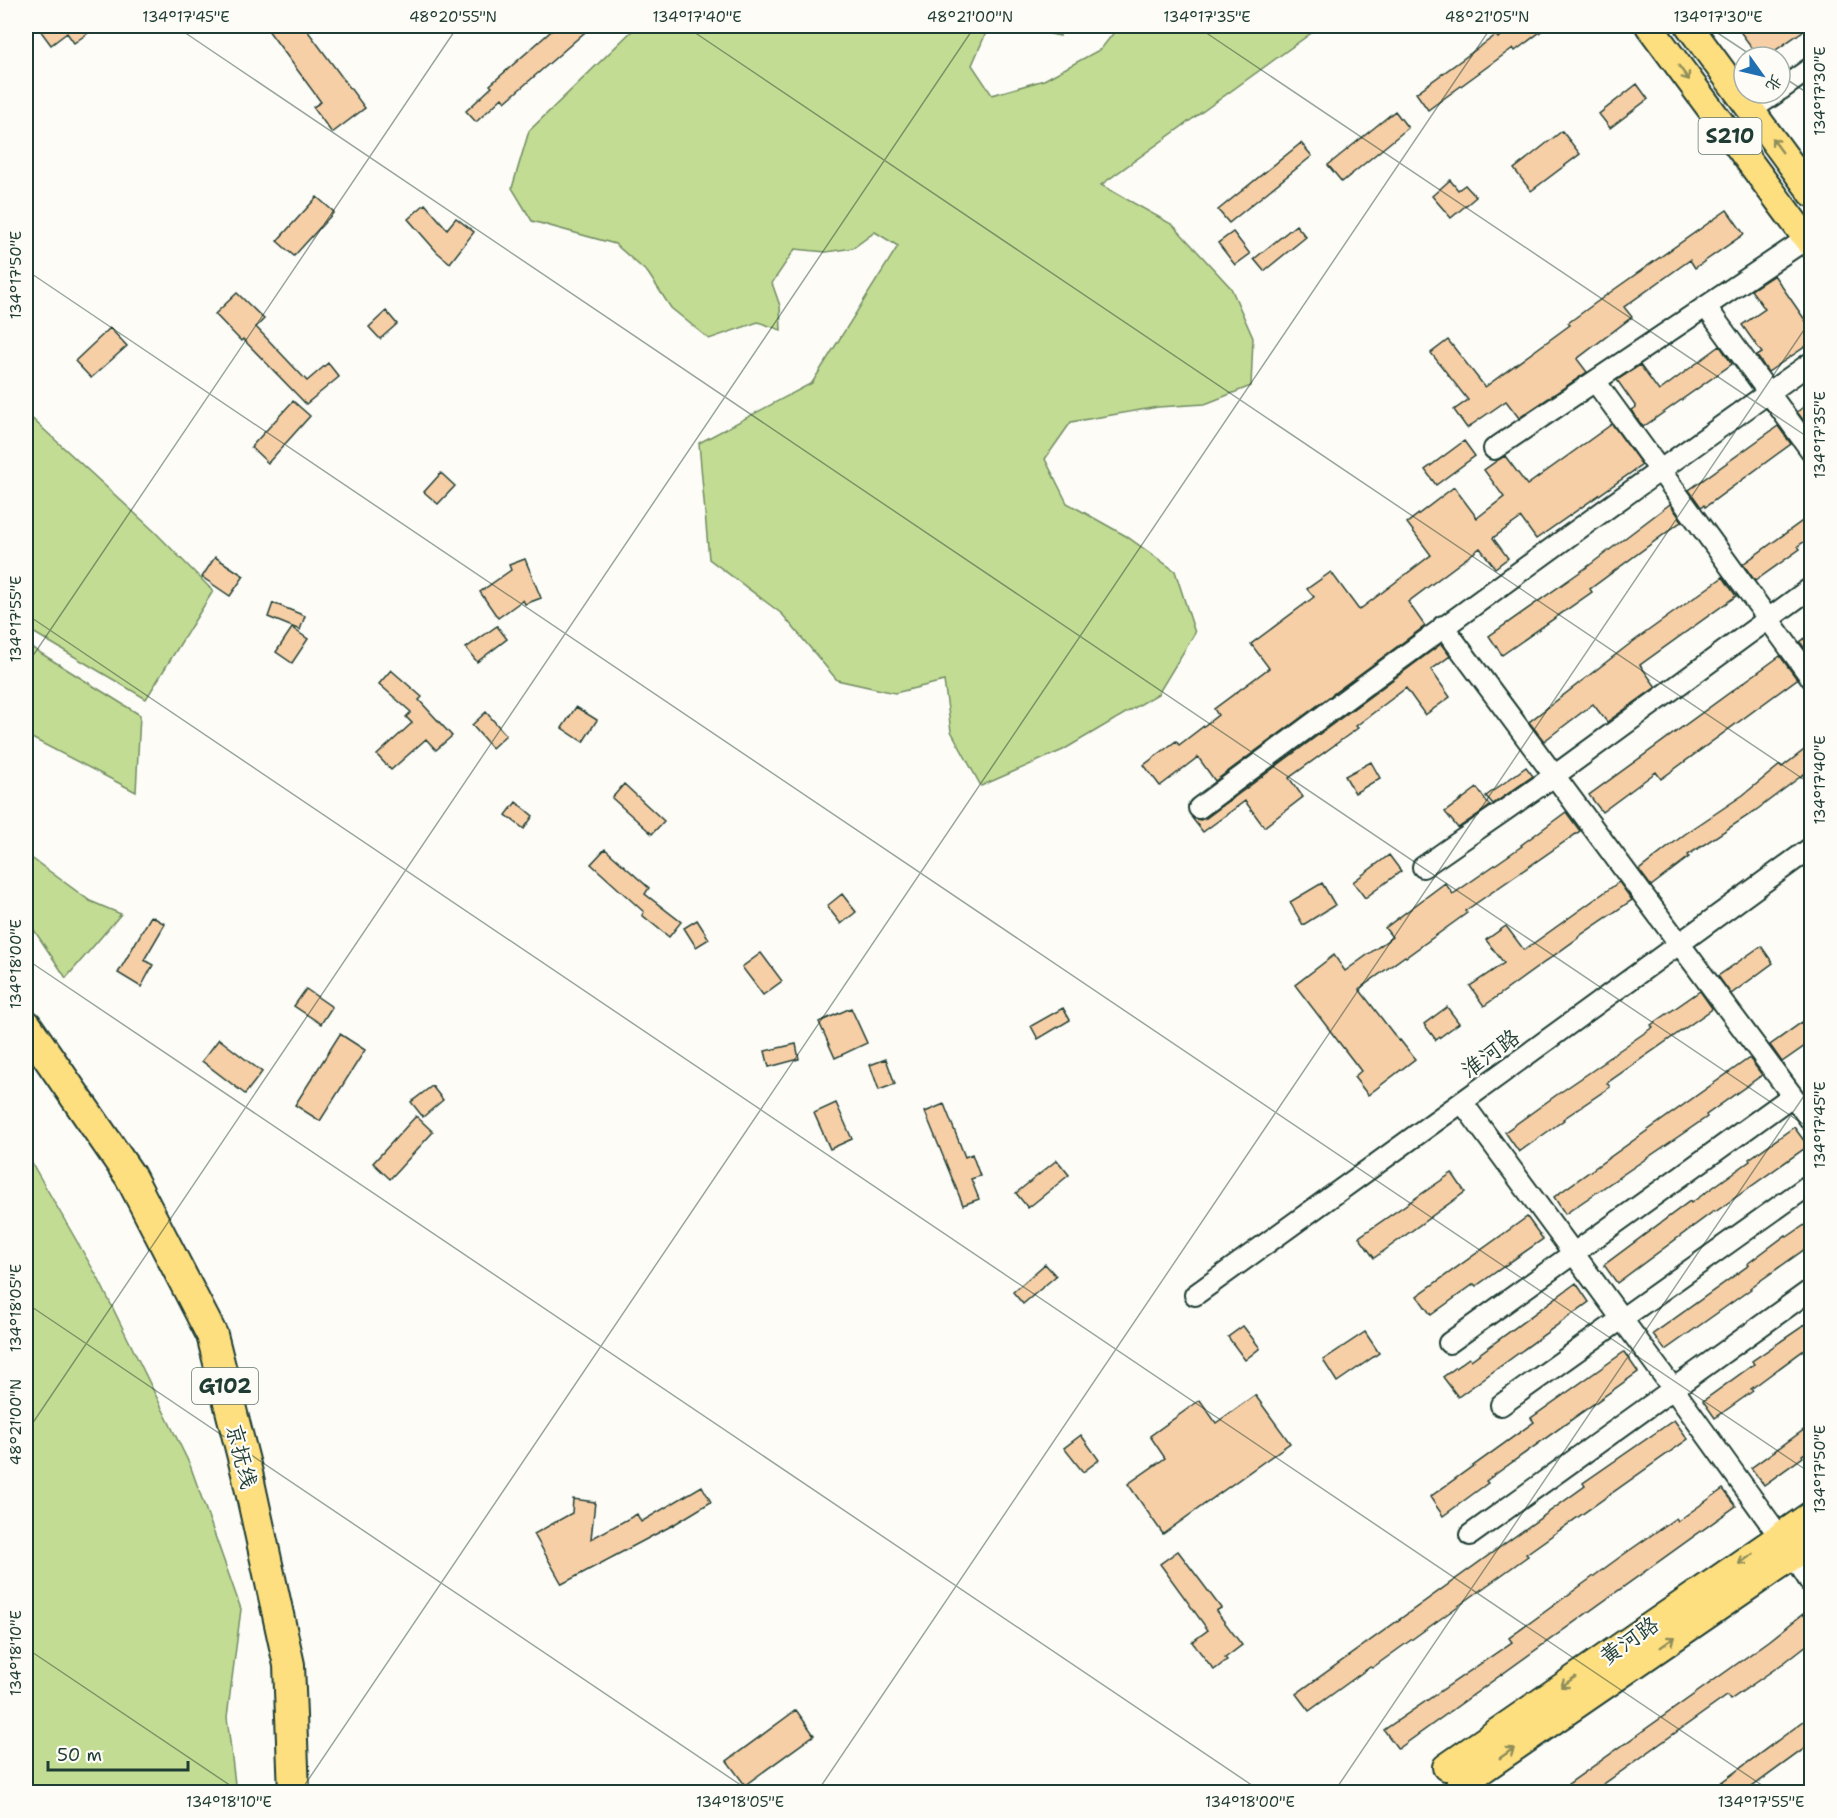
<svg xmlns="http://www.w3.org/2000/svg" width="1837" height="1818" font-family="'Shantell Sans','LXGW WenKai TC',sans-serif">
	<rect width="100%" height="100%" fill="#fdfcf7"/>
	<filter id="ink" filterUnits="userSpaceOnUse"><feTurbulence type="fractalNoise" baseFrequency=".0167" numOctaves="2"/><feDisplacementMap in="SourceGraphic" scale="12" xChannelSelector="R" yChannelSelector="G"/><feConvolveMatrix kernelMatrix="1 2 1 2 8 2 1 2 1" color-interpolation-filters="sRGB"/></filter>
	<g filter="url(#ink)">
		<path fill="#c3dc93" stroke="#718c64" stroke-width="1.5" d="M 637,26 L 989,26 L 972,65 L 992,95 L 1044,80 L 1101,49 L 1119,26 L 1321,26 L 1101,185 L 1173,225 L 1231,288 L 1253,338 L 1251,386 L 1205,404 L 1158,407 L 1071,422 L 1045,459 L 1067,503 L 1126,536 L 1175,571 L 1195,633 L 1158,694 L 1063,750 L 981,786 L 951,731 L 944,681 L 895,693 L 837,680 L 782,614 L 709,559 L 699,443 L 812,383 L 898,246 L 875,232 L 853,248 L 826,252 L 795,249 L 772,283 L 780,306 L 781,330 L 758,322 L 709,339 L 671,308 L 648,273 L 615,244 L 532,221 L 512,188 L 529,131 Z
			M 1013,26 L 1060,26 L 1060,36 Z
			M 26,413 L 154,531 L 213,591 L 146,699 L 26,628 Z
			M 26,644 L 140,715 L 136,792 L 26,735 Z
			M 26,854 L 90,901 L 121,914 L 66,978 L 26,918 Z
			M 26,1153 L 98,1278 L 190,1465 L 241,1609 L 227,1717 L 236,1792 L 26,1792 Z"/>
		<path fill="#f7cfa6" stroke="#1f3d34" stroke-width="1.5" d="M 37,26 L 98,26 L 74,43 L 67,33 L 51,45 Z
			M 265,26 L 304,26 L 365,108 L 332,133 L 313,107 L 321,102 Z
			M 557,26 L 592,26 L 505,102 L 502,98 L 476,122 L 466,111 L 492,87 L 490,85 Z
			M 1514,26 L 1548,26 L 1515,51 L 1513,48 L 1428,110 L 1416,93 L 1496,35 L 1498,38 Z
			M 1736,26 L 1810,26 L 1766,57 L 1759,57 Z
			M 1637,84 L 1648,99 L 1610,128 L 1599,114 Z
			M 1395,111 L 1408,128 L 1342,182 L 1328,165 Z
			M 1562,131 L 1580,154 L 1531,191 L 1514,169 Z
			M 1301,143 L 1312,156 L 1229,223 L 1218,210 Z
			M 1450,180 L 1458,190 L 1465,185 L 1476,197 L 1451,218 L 1432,196 Z
			M 317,197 L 334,212 L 294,256 L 277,241 Z
			M 425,204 L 447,229 L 456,218 L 474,232 L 450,263 L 437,252 L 408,219 Z
			M 1727,210 L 1744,234 L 1695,268 L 1690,260 L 1624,307 L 1632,317 L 1577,359 L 1587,372 L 1519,418 L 1506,401 L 1467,428 L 1454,410 L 1468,400 L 1431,353 L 1448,340 L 1485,387 L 1570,325 L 1568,323 L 1612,291 Z
			M 1296,225 L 1306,237 L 1264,271 L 1254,259 Z
			M 1233,232 L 1250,254 L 1235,265 L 1218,243 Z
			M 1774,275 L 1812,330 L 1812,342 L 1768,372 L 1757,356 L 1762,353 L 1742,325 L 1765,309 L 1751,290 Z
			M 237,293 L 264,319 L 256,327 L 307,381 L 328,363 L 339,377 L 306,404 L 243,339 L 241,341 L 215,314 Z
			M 386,311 L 397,324 L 380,339 L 369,327 Z
			M 110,328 L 127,346 L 91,378 L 75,361 Z
			M 1720,346 L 1732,364 L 1643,427 L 1631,410 L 1636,407 L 1617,380 L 1640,365 L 1659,391 Z
			M 293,401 L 310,416 L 268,463 L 251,447 Z
			M 1812,401 L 1812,429 L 1811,430 L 1797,412 Z
			M 1612,424 L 1642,465 L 1536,539 L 1521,518 L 1493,538 L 1508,558 L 1495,568 L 1480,548 L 1408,602 L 1425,626 L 1215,781 L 1198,757 L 1160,786 L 1144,765 L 1176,741 L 1179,745 L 1218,715 L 1214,709 L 1269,668 L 1251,644 L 1314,597 L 1307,589 L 1331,572 L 1359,610 L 1431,555 L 1407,523 L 1454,487 L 1477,518 L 1504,497 L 1484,470 L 1498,460 L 1505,456 L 1527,485 Z
			M 1778,426 L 1791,444 L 1705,507 L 1704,505 L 1701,507 L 1689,490 Z
			M 1464,441 L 1475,456 L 1436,485 L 1425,470 Z
			M 441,473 L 455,486 L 438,504 L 424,492 Z
			M 1670,504 L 1682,521 L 1590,589 L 1592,592 L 1502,655 L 1489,636 L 1587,567 Z
			M 1812,514 L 1812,536 L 1798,546 L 1800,549 L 1755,581 L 1743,564 Z
			M 215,557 L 244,576 L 230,596 L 202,577 Z
			M 525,559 L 541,598 L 525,604 L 523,600 L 498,618 L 480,592 L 511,570 L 509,565 Z
			M 1723,577 L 1736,596 L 1640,665 L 1656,687 L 1607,722 L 1593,704 L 1544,741 L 1529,722 L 1627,646 Z
			M 273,603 L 305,616 L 300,630 L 268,617 Z
			M 497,626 L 507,639 L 477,662 L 466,648 Z
			M 292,628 L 308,639 L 292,663 L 276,652 Z
			M 1812,633 L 1812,658 L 1800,642 Z
			M 1441,644 L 1450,656 L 1431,670 L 1450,697 L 1425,715 L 1406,688 L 1356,726 L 1358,728 L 1289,778 L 1303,797 L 1264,827 L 1245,801 L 1203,832 L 1192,818 L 1200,820 L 1206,818 Z
			M 1780,656 L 1797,679 L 1661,779 L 1656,772 L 1602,812 L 1589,795 Z
			M 391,670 L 422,697 L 419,700 L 452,736 L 436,750 L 426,739 L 391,770 L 377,755 L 412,723 L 406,717 L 411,712 L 379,684 Z
			M 576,707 L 597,720 L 583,742 L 562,728 Z
			M 486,712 L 506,735 L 492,748 L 472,725 Z
			M 1812,744 L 1812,768 L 1755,811 L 1688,855 L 1689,857 L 1651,886 L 1639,870 L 1685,834 L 1743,795 L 1780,765 L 1782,767 Z
			M 1371,762 L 1380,778 L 1355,793 L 1345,776 Z
			M 1526,767 L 1533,776 L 1493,804 L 1486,796 Z
			M 624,784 L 664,821 L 652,834 L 612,798 Z
			M 1477,788 L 1490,806 L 1458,828 L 1445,812 Z
			M 516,802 L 533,816 L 524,829 L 506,815 Z
			M 1566,812 L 1580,831 L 1465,911 L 1467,913 L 1406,957 L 1405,956 L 1359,989 L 1399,1041 L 1400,1040 L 1415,1059 L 1368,1095 L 1354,1077 L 1361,1071 L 1295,985 L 1334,955 L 1345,971 L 1392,937 L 1385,928 L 1445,883 L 1453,894 L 1522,846 L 1521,845 Z
			M 605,849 L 649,888 L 645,894 L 681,922 L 669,937 L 642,915 L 644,912 L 591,864 Z
			M 1389,855 L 1401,871 L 1365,898 L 1353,882 Z
			M 1619,882 L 1632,900 L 1578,937 L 1578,938 L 1484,1006 L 1470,986 L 1504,963 L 1486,940 L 1506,926 L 1524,950 Z
			M 1322,883 L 1335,905 L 1303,925 L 1290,902 Z
			M 842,894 L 856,912 L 841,924 L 827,906 Z
			M 151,916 L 165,924 L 144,960 L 153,965 L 141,987 L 118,973 Z
			M 697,920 L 709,939 L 696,947 L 684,928 Z
			M 1761,946 L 1773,963 L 1731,994 L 1718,976 Z
			M 761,953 L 782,981 L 763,995 L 742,967 Z
			M 306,989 L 332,1007 L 321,1024 L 294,1006 Z
			M 1700,991 L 1712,1008 L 1711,1010 L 1607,1083 L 1610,1087 L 1563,1119 L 1564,1120 L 1519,1152 L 1505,1132 L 1555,1096 L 1605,1062 L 1604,1061 L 1653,1027 L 1651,1025 Z
			M 1447,1007 L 1459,1023 L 1436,1040 L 1424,1024 Z
			M 851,1008 L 867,1043 L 835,1058 L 819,1022 Z
			M 1063,1008 L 1070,1020 L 1038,1039 L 1031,1026 Z
			M 1812,1015 L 1812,1041 L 1782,1062 L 1770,1045 Z
			M 340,1034 L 365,1050 L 320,1121 L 295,1105 Z
			M 219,1039 L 262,1072 L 245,1094 L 202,1061 Z
			M 796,1044 L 799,1059 L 769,1067 L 765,1051 Z
			M 886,1059 L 895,1084 L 879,1090 L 870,1065 Z
			M 1748,1059 L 1750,1059 L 1762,1075 L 1706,1115 L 1707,1117 L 1565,1214 L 1554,1197 Z
			M 432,1086 L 443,1100 L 423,1117 L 411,1102 Z
			M 836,1103 L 852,1139 L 830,1149 L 814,1113 Z
			M 944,1104 L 965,1157 L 972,1154 L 980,1176 L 971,1179 L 979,1199 L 963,1205 L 925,1112 Z
			M 416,1116 L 433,1132 L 390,1179 L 373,1163 Z
			M 1794,1127 L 1808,1146 L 1715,1212 L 1714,1211 L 1617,1283 L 1604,1265 L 1690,1201 L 1691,1203 L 1750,1161 L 1749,1159 Z
			M 1057,1160 L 1069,1175 L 1028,1208 L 1016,1193 Z
			M 1452,1173 L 1465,1192 L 1374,1258 L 1359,1237 Z
			M 1527,1217 L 1543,1239 L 1476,1286 L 1474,1284 L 1431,1315 L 1417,1296 Z
			M 1812,1220 L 1812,1244 L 1750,1288 L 1751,1289 L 1665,1350 L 1653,1334 L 1749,1265 L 1747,1264 L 1786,1235 L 1787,1237 Z
			M 1045,1264 L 1056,1276 L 1023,1304 L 1013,1292 Z
			M 1576,1283 L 1589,1302 L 1458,1397 L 1443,1377 L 1469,1358 L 1471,1360 Z
			M 1812,1320 L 1812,1344 L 1751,1389 L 1753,1391 L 1715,1418 L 1703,1401 L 1754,1364 L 1752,1361 Z
			M 1243,1326 L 1260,1348 L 1245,1360 L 1228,1337 Z
			M 1365,1332 L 1379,1353 L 1337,1382 L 1323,1360 Z
			M 1624,1352 L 1638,1372 L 1486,1481 L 1488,1483 L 1443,1516 L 1430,1497 L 1534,1422 L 1531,1418 Z
			M 1255,1395 L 1290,1443 L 1163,1534 L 1128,1484 L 1165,1458 L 1150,1436 L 1200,1400 L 1216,1423 Z
			M 1674,1420 L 1688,1439 L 1526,1554 L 1528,1556 L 1372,1668 L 1370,1667 L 1309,1711 L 1296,1694 L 1585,1486 L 1583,1483 Z
			M 1812,1424 L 1812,1449 L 1802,1455 L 1803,1457 L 1764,1485 L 1751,1468 Z
			M 1081,1435 L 1099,1460 L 1083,1472 L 1064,1448 Z
			M 702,1486 L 711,1502 L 673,1525 L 562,1584 L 534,1534 L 572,1513 L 573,1499 L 595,1502 L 591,1539 L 637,1514 L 641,1522 Z
			M 1723,1489 L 1736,1506 L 1398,1749 L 1384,1730 L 1512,1642 L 1509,1638 L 1620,1557 L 1676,1518 L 1678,1521 Z
			M 1178,1551 L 1221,1608 L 1216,1611 L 1242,1645 L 1225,1658 L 1227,1660 L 1214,1670 L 1192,1642 L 1208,1630 L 1160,1564 Z
			M 1803,1614 L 1812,1624 L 1812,1641 L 1785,1662 L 1730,1700 L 1727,1696 L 1601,1786 L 1605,1792 L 1557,1792 L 1769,1641 Z
			M 796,1710 L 814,1735 L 745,1785 L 727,1761 Z
			M 1812,1715 L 1812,1743 L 1745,1792 L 1708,1792 Z"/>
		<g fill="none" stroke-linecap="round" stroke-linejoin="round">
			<g stroke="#1f3d34" stroke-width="24">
				<path id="minor" d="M 1780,90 L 1812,67
					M 1751,110 L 1776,93
					M 1706,307 L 1812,452
					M 1595,381 L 1812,679
					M 1494,449 L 1806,239
					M 1443,626 L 1812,1122
					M 1199,808 C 1402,657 1605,508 1812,362
					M 1423,867 L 1554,776 L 1812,587
					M 1462,1102 L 1672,1387 L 1793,1555 L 1812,1585
					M 1195,1295 L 1462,1102 L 1812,847
					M 1449,1343 L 1792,1096
					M 1501,1405 L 1812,1183
					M 1470,1535 L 1812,1289"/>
			</g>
			<g stroke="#1f3d34" stroke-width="30">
				<path id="major" d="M 1649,26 L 1812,246
					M 1689,26 L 1812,193
					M 1446,1767 L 1812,1514
					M 1459,1786 L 1812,1543"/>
			</g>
			<g stroke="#1f3d34" stroke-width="34">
				<path id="highway" d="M 26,1025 L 130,1176 L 212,1335 L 247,1473 L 289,1665 L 294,1792"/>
			</g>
			<use href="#minor" stroke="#fdfcf7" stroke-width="20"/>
			<use href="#major" stroke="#fedf80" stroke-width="26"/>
			<use href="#highway" stroke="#fedf80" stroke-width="30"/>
		</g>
		<defs><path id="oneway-shaft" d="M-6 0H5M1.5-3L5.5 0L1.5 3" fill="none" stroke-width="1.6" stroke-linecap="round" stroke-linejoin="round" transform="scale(1.5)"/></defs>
		<g stroke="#8e8e5a">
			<use href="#oneway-shaft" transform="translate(1684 73) rotate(54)"/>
			<use href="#oneway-shaft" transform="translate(1777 145) rotate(-126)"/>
			<use href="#oneway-shaft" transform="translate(1746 1559) rotate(145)"/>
			<use href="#oneway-shaft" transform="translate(1668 1642) rotate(-35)"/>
			<use href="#oneway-shaft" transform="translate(1568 1682) rotate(145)"/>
			<use href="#oneway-shaft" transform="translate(1507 1753) rotate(-35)"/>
		</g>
	</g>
	<path fill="none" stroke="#1f3d34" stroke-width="1.5" stroke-opacity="0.45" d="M 175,26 L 1812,1130M 685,26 L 1812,785M 1196,26 L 1812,440M 1707,26 L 1754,57M 1780,75 L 1812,96M 26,270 L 1812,1474M 26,614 L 1772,1792M 26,666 L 458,26M 26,959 L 1262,1792M 26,1303 L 751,1792M 26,1433 L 975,26M 26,1648 L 240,1792M 300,1792 L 1492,26M 817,1792 L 1812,318M 1334,1792 L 1812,1084"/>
	<g text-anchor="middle" stroke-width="4.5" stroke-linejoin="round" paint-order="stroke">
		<g fill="#fdfcf7" stroke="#62766e" stroke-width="1.5">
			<rect x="1698.5" y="118" width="63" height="36" rx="4.5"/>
			<rect x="192" y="1368" width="66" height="36" rx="4.5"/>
		</g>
		<g font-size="21" font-weight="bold" fill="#1f3d34">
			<text x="1730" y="143">S210</text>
			<text x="225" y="1393">G102</text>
		</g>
		<g font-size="22" fill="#1f3d34" stroke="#fdfcf7">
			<text transform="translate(1490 1053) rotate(-36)" y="8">淮河路</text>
			<text transform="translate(242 1456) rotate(76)" y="8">京抚线</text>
			<text transform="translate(1629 1640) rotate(-35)" y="8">黄河路</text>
		</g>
	</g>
	<rect width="1837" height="1818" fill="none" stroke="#fdfcf7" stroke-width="66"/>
	<g transform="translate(1762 75) rotate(124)"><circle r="28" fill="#fdfcf7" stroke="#a4b0a9" stroke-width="1.5"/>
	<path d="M0-4.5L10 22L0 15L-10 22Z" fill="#1f6fb2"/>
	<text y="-9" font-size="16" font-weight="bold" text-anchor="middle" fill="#1f3d34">北</text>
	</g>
	<path d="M48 1761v9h140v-9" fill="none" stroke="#1f3d34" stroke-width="3"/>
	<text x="57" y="1761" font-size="18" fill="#1f3d34" stroke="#fdfcf7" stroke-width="4.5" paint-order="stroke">50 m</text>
	<rect x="33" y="33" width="1771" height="1752" fill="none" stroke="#1f3d34" stroke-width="2"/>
	<g font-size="15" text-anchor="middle" fill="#1f3d34">
		<text x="186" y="22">134°17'45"E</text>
		<text x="453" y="22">48°20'55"N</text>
		<text x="697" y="22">134°17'40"E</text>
		<text x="970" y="22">48°21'00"N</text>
		<text x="1207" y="22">134°17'35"E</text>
		<text x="1487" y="22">48°21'05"N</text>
		<text x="1718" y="22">134°17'30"E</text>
		<text transform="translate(1820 91) rotate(-90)" y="5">134°17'30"E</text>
		<text transform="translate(16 275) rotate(-90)" y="5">134°17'50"E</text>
		<text transform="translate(1820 435) rotate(-90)" y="5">134°17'35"E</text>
		<text transform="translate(16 619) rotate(-90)" y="5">134°17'55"E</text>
		<text transform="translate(1820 780) rotate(-90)" y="5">134°17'40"E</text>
		<text transform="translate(16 964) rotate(-90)" y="5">134°18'00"E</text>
		<text transform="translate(1820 1125) rotate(-90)" y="5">134°17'45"E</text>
		<text transform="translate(16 1308) rotate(-90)" y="5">134°18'05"E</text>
		<text transform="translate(16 1422) rotate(-90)" y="5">48°21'00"N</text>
		<text transform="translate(1820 1469) rotate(-90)" y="5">134°17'50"E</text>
		<text transform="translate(16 1653) rotate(-90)" y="5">134°18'10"E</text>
		<text x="229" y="1807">134°18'10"E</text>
		<text x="740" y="1807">134°18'05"E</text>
		<text x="1250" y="1807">134°18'00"E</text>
		<text x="1761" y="1807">134°17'55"E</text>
	</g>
</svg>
